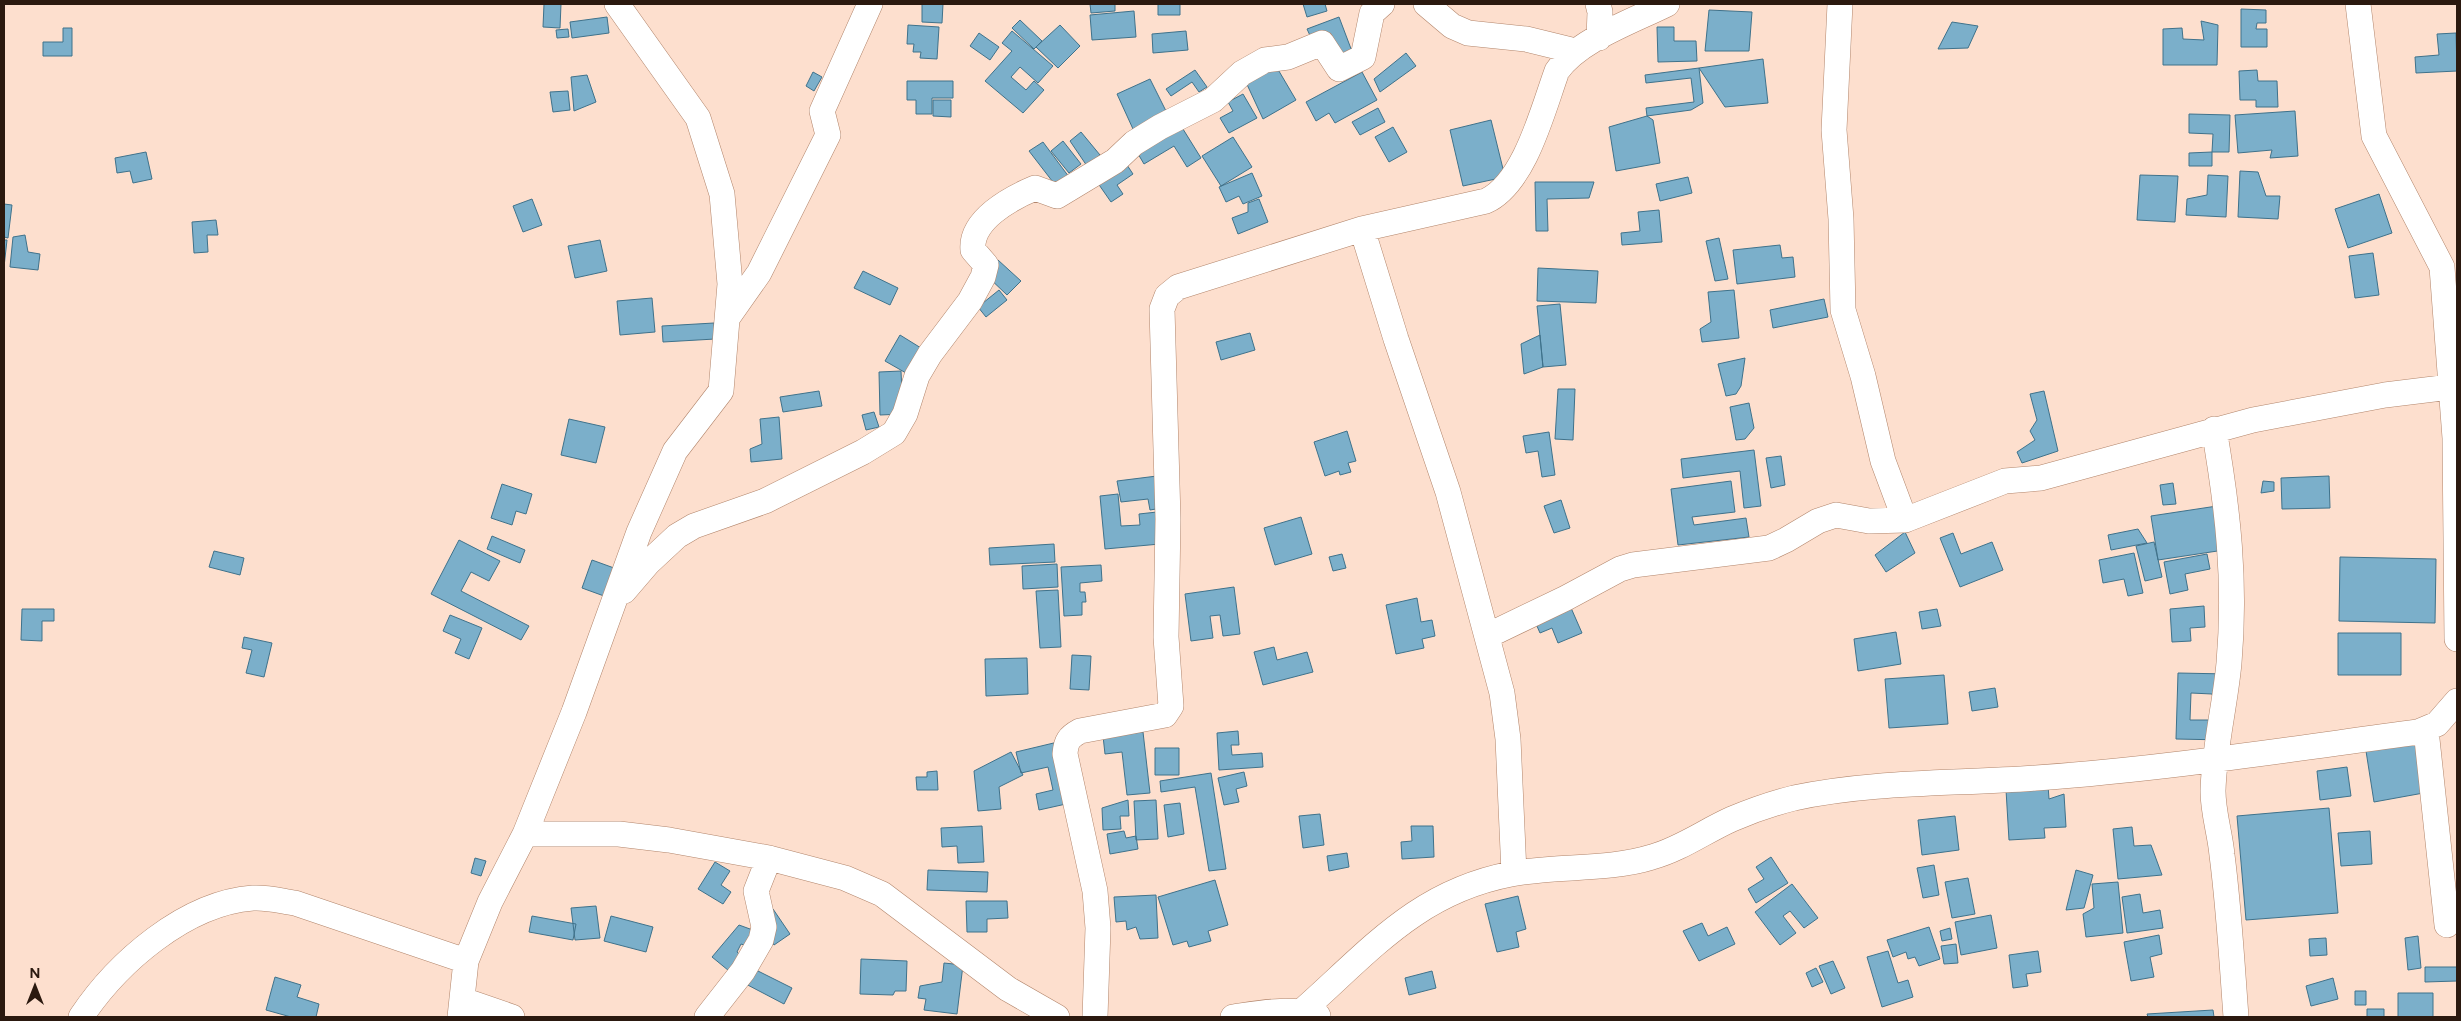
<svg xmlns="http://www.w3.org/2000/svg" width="2461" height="1021" font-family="Figtree,sans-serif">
	<rect width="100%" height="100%" fill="#fddfce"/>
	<path fill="#7bafca" stroke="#3f728b" d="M 544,4 L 561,4 L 560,28 L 543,27 Z
		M 922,4 L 943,4 L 942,23 L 922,22 Z
		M 1090,4 L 1115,4 L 1115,11 L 1091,13 Z
		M 1158,4 L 1180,4 L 1180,15 L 1158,15 Z
		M 1303,4 L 1325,4 L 1327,11 L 1307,17 Z
		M 2241,9 L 2266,10 L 2266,23 L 2257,23 L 2256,29 L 2267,29 L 2267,47 L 2241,47 Z
		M 1709,10 L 1752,12 L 1749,51 L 1705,51 Z
		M 1134,11 L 1136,37 L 1092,40 L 1090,15 Z
		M 607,17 L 609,33 L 572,38 L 570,22 Z
		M 1339,17 L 1353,54 L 1337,60 L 1314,44 L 1307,29 Z
		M 1020,20 L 1042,41 L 1034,49 L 1012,28 Z
		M 2201,21 L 2218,25 L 2217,65 L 2163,65 L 2163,29 L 2182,28 L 2183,39 L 2204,40 Z
		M 1952,22 L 1978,26 L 1968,48 L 1938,49 Z
		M 908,25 L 939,27 L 937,59 L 920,58 L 921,52 L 913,52 L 914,44 L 907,44 Z
		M 1060,25 L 1080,46 L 1058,68 L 1036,47 Z
		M 1657,27 L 1674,27 L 1674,41 L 1696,41 L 1697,61 L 1658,62 Z
		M 63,28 L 72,28 L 72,56 L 43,56 L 43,42 L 63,42 Z
		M 568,29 L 569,37 L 557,38 L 556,30 Z
		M 1012,31 L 1053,66 L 1038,83 L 1020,67 L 1011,77 L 1026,90 L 1034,81 L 1044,90 L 1023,113 L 985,81 L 1012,51 L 1002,43 Z
		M 1186,31 L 1188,50 L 1153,53 L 1152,34 Z
		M 979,33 L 999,47 L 990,60 L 970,46 Z
		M 2456,33 L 2457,71 L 2416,73 L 2415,57 L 2439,55 L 2437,34 Z
		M 1406,53 L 1416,66 L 1380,92 L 1374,79 Z
		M 1763,59 L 1768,103 L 1725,107 L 1699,68 Z
		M 1273,61 L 1296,100 L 1263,119 L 1244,78 Z
		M 1699,68 L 1703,103 L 1691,110 L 1647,116 L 1646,108 L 1694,102 L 1691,78 L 1646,83 L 1645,75 Z
		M 1195,70 L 1207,87 L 1199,92 L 1192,82 L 1171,96 L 1166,89 Z
		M 2257,70 L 2258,81 L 2277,81 L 2278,107 L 2256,107 L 2256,100 L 2240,100 L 2239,71 Z
		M 813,72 L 822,77 L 814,91 L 806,86 Z
		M 1362,72 L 1377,100 L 1335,123 L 1329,113 L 1316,121 L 1306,102 Z
		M 587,75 L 596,102 L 574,111 L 571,77 Z
		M 1150,79 L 1167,113 L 1133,129 L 1117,94 Z
		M 907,81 L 953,81 L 953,98 L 932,98 L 932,114 L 916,114 L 916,100 L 907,100 Z
		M 568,91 L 570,110 L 553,112 L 550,92 Z
		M 1243,94 L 1257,118 L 1229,133 L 1220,118 L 1233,111 L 1228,102 Z
		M 933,100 L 951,100 L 951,117 L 933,116 Z
		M 1378,108 L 1385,122 L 1360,135 L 1352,122 Z
		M 2295,111 L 2298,156 L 2270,158 L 2272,150 L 2238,153 L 2235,115 Z
		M 2189,114 L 2230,115 L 2229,152 L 2212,152 L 2213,134 L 2189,133 Z
		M 1647,116 L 1653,120 L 1660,163 L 1616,171 L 1609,127 Z
		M 1491,120 L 1505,177 L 1463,186 L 1450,130 Z
		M 1178,121 L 1201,158 L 1187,167 L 1174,146 L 1144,164 L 1134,147 Z
		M 1393,127 L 1407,152 L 1389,162 L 1375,137 Z
		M 1081,132 L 1100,155 L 1087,166 L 1070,141 Z
		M 1233,137 L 1252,167 L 1221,186 L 1202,156 Z
		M 1063,141 L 1081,164 L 1069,173 L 1051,151 Z
		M 1043,142 L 1069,177 L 1056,186 L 1029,151 Z
		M 146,152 L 152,179 L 133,183 L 130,171 L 117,173 L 115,158 Z
		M 2212,152 L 2212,166 L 2189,166 L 2189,153 Z
		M 1123,159 L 1133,174 L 1117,185 L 1123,194 L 1111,202 L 1095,179 Z
		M 2240,171 L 2258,172 L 2266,196 L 2280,196 L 2278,219 L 2238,217 Z
		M 1252,173 L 1262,196 L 1243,204 L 1239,196 L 1226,202 L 1219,187 Z
		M 2140,175 L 2178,176 L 2175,222 L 2137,220 Z
		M 2208,175 L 2228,176 L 2226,217 L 2186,215 L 2187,199 L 2207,195 Z
		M 1688,177 L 1692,193 L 1660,201 L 1656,184 Z
		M 1535,182 L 1594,182 L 1589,198 L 1547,199 L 1548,231 L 1536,231 Z
		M 2379,194 L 2392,233 L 2348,248 L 2335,209 Z
		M 532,199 L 542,225 L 523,232 L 513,206 Z
		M 1259,199 L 1268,222 L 1238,234 L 1232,218 L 1248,212 L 1248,203 Z
		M 4,204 L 12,205 L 8,238 L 4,237 Z
		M 1659,210 L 1662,242 L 1622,245 L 1621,233 L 1640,231 L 1638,212 Z
		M 216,220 L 218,235 L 207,235 L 208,252 L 194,253 L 192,222 Z
		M 25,235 L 28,252 L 40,254 L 38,270 L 10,267 L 13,237 Z
		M 1719,238 L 1728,279 L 1715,281 L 1706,241 Z
		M 4,240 L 7,240 L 4,267 Z
		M 600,240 L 607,271 L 575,278 L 568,246 Z
		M 1780,245 L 1782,258 L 1793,257 L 1795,277 L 1737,284 L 1733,250 Z
		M 2373,253 L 2379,295 L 2355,298 L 2349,256 Z
		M 998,260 L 1021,281 L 1007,295 L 985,274 Z
		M 1538,268 L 1598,271 L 1596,303 L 1537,301 Z
		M 863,271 L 898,288 L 890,305 L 854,288 Z
		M 999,290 L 1007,300 L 986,317 L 978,307 Z
		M 1734,290 L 1739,338 L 1702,342 L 1700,329 L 1711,322 L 1708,292 Z
		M 652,298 L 655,332 L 620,335 L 617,301 Z
		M 1824,299 L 1828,317 L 1773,328 L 1770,310 Z
		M 1560,304 L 1566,365 L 1543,367 L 1537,306 Z
		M 714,323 L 715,339 L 663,342 L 662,326 Z
		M 1250,333 L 1255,350 L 1221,360 L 1216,342 Z
		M 900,335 L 921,348 L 906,373 L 885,361 Z
		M 1540,335 L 1543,367 L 1524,374 L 1521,344 Z
		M 1745,358 L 1741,386 L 1736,394 L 1726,396 L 1718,364 Z
		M 901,371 L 903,414 L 880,415 L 879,372 Z
		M 1558,389 L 1575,389 L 1573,440 L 1555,439 Z
		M 819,391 L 822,406 L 783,412 L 780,397 Z
		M 2044,391 L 2058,451 L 2022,463 L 2017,452 L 2035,440 L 2030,431 L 2037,420 L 2030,394 Z
		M 1749,403 L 1754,428 L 1745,439 L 1736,440 L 1730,407 Z
		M 874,412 L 879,427 L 866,430 L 862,415 Z
		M 779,417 L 782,459 L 751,462 L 750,449 L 762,444 L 760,419 Z
		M 569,419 L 605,427 L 596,463 L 561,455 Z
		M 1347,431 L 1356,461 L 1348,463 L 1351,472 L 1340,475 L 1339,471 L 1325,476 L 1314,442 Z
		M 1549,432 L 1555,475 L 1542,477 L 1538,451 L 1526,453 L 1523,436 Z
		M 1754,450 L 1761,506 L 1744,508 L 1740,471 L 1683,478 L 1681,459 Z
		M 1781,456 L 1785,485 L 1771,488 L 1766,458 Z
		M 1157,476 L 1162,508 L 1150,510 L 1148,499 L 1121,502 L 1117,481 Z
		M 2329,476 L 2330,508 L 2282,509 L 2281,478 Z
		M 1731,481 L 1735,512 L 1692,517 L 1694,525 L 1746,518 L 1749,537 L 1678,545 L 1671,489 Z
		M 2263,481 L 2274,482 L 2274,491 L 2261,493 Z
		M 2173,483 L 2176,504 L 2163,505 L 2160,485 Z
		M 502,484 L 532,494 L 526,514 L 516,511 L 512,525 L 491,518 Z
		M 1118,494 L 1121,526 L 1140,525 L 1139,514 L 1157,512 L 1160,544 L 1105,549 L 1100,496 Z
		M 1561,500 L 1570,528 L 1554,533 L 1544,506 Z
		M 2217,506 L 2224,550 L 2158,560 L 2151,516 Z
		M 1301,517 L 1312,554 L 1275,565 L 1264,528 Z
		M 2138,529 L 2147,543 L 2111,550 L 2108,535 Z
		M 1905,532 L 1915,553 L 1886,572 L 1875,555 Z
		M 1953,533 L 1961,554 L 1992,542 L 2003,570 L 1960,587 L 1940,538 Z
		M 492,536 L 525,550 L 520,563 L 487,549 Z
		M 459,540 L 500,561 L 489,581 L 471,572 L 461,591 L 529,626 L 521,640 L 431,594 Z
		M 2154,542 L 2162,577 L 2145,581 L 2136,546 Z
		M 1054,544 L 1055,562 L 990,565 L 989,548 Z
		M 214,551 L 244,558 L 240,575 L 209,567 Z
		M 2134,553 L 2143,593 L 2128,596 L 2124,579 L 2103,583 L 2099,560 Z
		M 1342,554 L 1346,568 L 1333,571 L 1329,557 Z
		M 2207,554 L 2210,569 L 2185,574 L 2188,590 L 2170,594 L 2164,562 Z
		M 2340,557 L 2436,559 L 2435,623 L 2339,621 Z
		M 592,560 L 614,568 L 604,596 L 582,588 Z
		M 1057,564 L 1058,587 L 1023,589 L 1022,566 Z
		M 1101,565 L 1102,581 L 1080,583 L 1080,592 L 1085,592 L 1086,602 L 1082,602 L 1082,615 L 1064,616 L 1061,567 Z
		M 1234,587 L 1240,634 L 1223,636 L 1220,615 L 1210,616 L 1213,638 L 1191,641 L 1185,594 Z
		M 1058,590 L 1061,647 L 1040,648 L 1036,591 Z
		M 1417,598 L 1421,622 L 1432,620 L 1435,636 L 1422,639 L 1424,648 L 1396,654 L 1386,605 Z
		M 1568,601 L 1582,633 L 1558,643 L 1552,628 L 1540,633 L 1533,617 Z
		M 2204,606 L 2205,627 L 2190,628 L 2191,641 L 2172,642 L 2170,609 Z
		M 22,609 L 54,609 L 54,621 L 42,621 L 42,641 L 21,640 Z
		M 1937,609 L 1941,626 L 1922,629 L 1919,612 Z
		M 450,615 L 482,628 L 469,659 L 455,653 L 461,639 L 443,631 Z
		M 1896,632 L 1901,664 L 1858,671 L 1854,639 Z
		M 2338,633 L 2401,633 L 2401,675 L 2338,675 Z
		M 244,637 L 272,643 L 264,677 L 246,673 L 252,650 L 242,648 Z
		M 1274,647 L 1277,660 L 1307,652 L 1313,672 L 1263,685 L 1254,652 Z
		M 1072,655 L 1091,656 L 1089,690 L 1070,689 Z
		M 1027,658 L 1028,694 L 986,696 L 985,659 Z
		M 2178,673 L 2228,674 L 2215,704 L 2212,694 L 2191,693 L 2190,720 L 2225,720 L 2225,740 L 2176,739 Z
		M 1944,675 L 1948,724 L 1889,728 L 1885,679 Z
		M 1995,688 L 1998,707 L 1972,711 L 1969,692 Z
		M 1238,731 L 1239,745 L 1231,745 L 1232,755 L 1262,753 L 1263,767 L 1219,770 L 1217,733 Z
		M 1143,732 L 1150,793 L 1127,795 L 1122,752 L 1105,754 L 1103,736 Z
		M 1062,741 L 1075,802 L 1039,810 L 1036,794 L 1053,790 L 1048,767 L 1021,773 L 1016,752 Z
		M 2420,741 L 2429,792 L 2374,802 L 2366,751 Z
		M 1155,748 L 1179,748 L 1179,775 L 1155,775 Z
		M 1011,752 L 1023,775 L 999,787 L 1001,809 L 978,811 L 974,771 Z
		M 2347,767 L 2351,796 L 2320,800 L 2317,771 Z
		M 937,771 L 938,790 L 917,790 L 916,777 L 927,777 L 927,772 Z
		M 2047,771 L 2049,799 L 2064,794 L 2066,827 L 2044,828 L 2045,838 L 2009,840 L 2005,773 Z
		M 1244,772 L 1247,786 L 1236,789 L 1239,802 L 1224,805 L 1218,778 Z
		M 1211,773 L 1226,869 L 1209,871 L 1195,787 L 1161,792 L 1160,781 Z
		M 1128,800 L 1129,816 L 1120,816 L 1121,829 L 1103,830 L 1102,808 Z
		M 1156,800 L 1158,839 L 1136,840 L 1134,801 Z
		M 1180,803 L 1184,834 L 1168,837 L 1164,805 Z
		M 2329,808 L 2338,913 L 2246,920 L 2237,816 Z
		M 1320,814 L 1324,845 L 1303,848 L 1299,816 Z
		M 1955,816 L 1959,850 L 1922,855 L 1918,820 Z
		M 982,826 L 984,862 L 958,863 L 957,846 L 942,847 L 941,828 Z
		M 1411,826 L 1433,826 L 1434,857 L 1402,859 L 1401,842 L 1412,841 Z
		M 2132,827 L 2134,846 L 2151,845 L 2162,875 L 2118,879 L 2113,829 Z
		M 1124,831 L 1126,838 L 1136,836 L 1138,849 L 1110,854 L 1107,834 Z
		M 2370,831 L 2372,864 L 2341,866 L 2338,833 Z
		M 1347,853 L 1349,867 L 1329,871 L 1327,856 Z
		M 1771,857 L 1788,883 L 1756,903 L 1748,889 L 1764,879 L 1756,867 Z
		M 475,858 L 486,861 L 481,876 L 471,873 Z
		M 715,862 L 730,871 L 721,885 L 731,892 L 723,904 L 698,889 Z
		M 1934,865 L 1939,895 L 1923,898 L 1917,868 Z
		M 928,870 L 988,872 L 987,892 L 927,890 Z
		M 2076,870 L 2093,875 L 2084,908 L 2066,910 Z
		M 1968,878 L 1975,914 L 1952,918 L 1945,882 Z
		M 1215,880 L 1228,925 L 1208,931 L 1211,941 L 1189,947 L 1187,941 L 1173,945 L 1158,897 Z
		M 2118,882 L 2123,933 L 2086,937 L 2083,914 L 2094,908 L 2092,884 Z
		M 1792,884 L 1818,918 L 1804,928 L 1790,911 L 1783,916 L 1796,933 L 1780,945 L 1755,912 Z
		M 2140,894 L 2143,913 L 2160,910 L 2163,928 L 2127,933 L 2122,897 Z
		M 1156,895 L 1158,938 L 1140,939 L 1136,927 L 1127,930 L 1126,921 L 1116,922 L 1114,897 Z
		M 1518,896 L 1526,929 L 1516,932 L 1519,947 L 1497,952 L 1485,904 Z
		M 966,901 L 1007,901 L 1008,918 L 987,919 L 987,932 L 967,932 Z
		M 596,906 L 600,938 L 575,940 L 571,908 Z
		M 773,909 L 790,934 L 774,945 L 757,920 Z
		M 1991,915 L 1997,948 L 1961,955 L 1955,922 Z
		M 532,916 L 576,924 L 573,940 L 529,932 Z
		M 611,916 L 653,927 L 646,952 L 604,941 Z
		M 1702,923 L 1708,936 L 1727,927 L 1735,944 L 1699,961 L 1683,931 Z
		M 739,925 L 761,933 L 755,949 L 741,944 L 737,952 L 746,960 L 734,975 L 712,957 Z
		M 1929,927 L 1940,959 L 1919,966 L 1915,957 L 1908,959 L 1906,952 L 1893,957 L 1887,940 Z
		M 1950,928 L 1952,939 L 1942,941 L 1940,931 Z
		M 2159,935 L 2162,954 L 2150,957 L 2154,977 L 2131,981 L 2124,942 Z
		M 2418,936 L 2421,968 L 2408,970 L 2405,938 Z
		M 2326,938 L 2327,955 L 2310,956 L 2309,939 Z
		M 1956,944 L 1958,963 L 1944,964 L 1941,946 Z
		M 1888,951 L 1898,983 L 1908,980 L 1913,997 L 1882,1007 L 1867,957 Z
		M 2038,951 L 2041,972 L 2026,974 L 2028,986 L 2013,988 L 2009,955 Z
		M 861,959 L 907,961 L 906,991 L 895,991 L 893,995 L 860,994 Z
		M 1833,961 L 1845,988 L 1831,994 L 1819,966 Z
		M 944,963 L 963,965 L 957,1014 L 924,1010 L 926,999 L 918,998 L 920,986 L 942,982 Z
		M 750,967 L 792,988 L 784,1004 L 742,982 Z
		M 2425,967 L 2457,967 L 2457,981 L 2425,982 Z
		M 1816,968 L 1823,982 L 1812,987 L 1806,973 Z
		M 1432,971 L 1436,988 L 1409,995 L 1405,978 Z
		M 275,977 L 301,985 L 297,997 L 319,1004 L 316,1017 L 291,1017 L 266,1010 Z
		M 2333,978 L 2338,999 L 2311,1006 L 2306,986 Z
		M 2355,991 L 2366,991 L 2366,1005 L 2355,1005 Z
		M 2398,993 L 2433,993 L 2433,1017 L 2398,1017 Z
		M 2367,1009 L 2384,1009 L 2384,1017 L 2367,1017 Z
		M 2213,1010 L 2214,1017 L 2148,1017 L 2147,1014 Z"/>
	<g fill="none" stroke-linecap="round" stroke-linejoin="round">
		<g stroke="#b2856b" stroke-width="26">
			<path id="minor" d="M 1426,4 L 1452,26 L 1468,33 L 1526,39 L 1575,51
				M 1598,4 L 1600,12 L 1599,38
				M 1840,4 L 1834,130 L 1841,219 L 1843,310 L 1863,376 L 1883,461 L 1905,520
				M 2358,4 L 2374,136 L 2442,267 L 2455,438 L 2457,639
				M 1362,229 L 1396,339 L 1448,492 L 1502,693 L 1508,739 L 1514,873
				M 728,317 L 759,273 L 828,135 L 822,111 L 870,4
				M 2214,429 C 2228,510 2236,581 2229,663 C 2225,706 2214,748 2213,791 C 2213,813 2220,833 2222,855 C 2229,909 2232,963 2236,1017
				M 624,591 L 648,563 L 677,536 L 694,526 L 765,501 L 863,452 L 894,433 L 905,414 L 917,376 L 930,354 L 970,301 L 983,277 L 986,265 L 973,250 C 970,220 1011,198 1035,188 L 1057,196 L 1115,161 L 1134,143 L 1160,127 L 1213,100 L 1242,73 L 1265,60 L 1288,57 L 1322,43 L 1339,69 L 1363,57 L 1372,13 L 1382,4
				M 1487,636 L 1566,598 L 1620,569 L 1633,565 L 1769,548 L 1786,540 L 1818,521 L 1836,515 L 1869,521 L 1905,520 L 2005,481 L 2041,478 L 2253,420 L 2385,395 L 2450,387
				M 2426,730 L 2447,925
				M 525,834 L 619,834 L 669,840 L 769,858 L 845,878 L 882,894 L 1008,989 L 1057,1017
				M 463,1000 L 512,1017
				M 1302,1011 C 1370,951 1417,892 1511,874 C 1557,865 1607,871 1652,857 C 1681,849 1705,831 1732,819 C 1751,811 1774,803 1794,798 C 1873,781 1956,784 2036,778 C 2164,769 2291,749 2418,732 L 2437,724 L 2457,701
				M 81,1017 C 117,963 185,903 253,898 C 267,897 281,901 295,903 L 466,961
				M 460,1017 L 466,961 L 490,902 L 525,834 L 574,712 L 639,532 L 675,451 L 721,391 L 730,284 L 722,194 L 698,118 L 617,4
				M 707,1017 L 743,971 L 761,940 L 764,927 L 756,891 L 769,858
				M 1095,1017 L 1098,928 L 1095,891 L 1065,754 C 1066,741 1069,737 1080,731 L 1165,715 L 1171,706 L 1166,637 L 1168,519 L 1162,309 L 1167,296 L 1178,287 L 1362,229 L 1486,201 C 1525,183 1543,109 1557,71 C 1578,40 1633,21 1667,4
				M 1233,1017 C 1261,1013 1290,1007 1318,1016"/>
		</g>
		<use href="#minor" stroke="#fff" stroke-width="25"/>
	</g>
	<rect width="2461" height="1021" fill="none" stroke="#2b190f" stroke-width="10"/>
	<g transform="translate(35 986)" stroke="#fddfce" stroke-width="4" paint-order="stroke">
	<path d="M0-4L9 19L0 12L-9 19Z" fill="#2b190f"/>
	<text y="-8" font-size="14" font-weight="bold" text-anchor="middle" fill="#2b190f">N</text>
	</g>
</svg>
